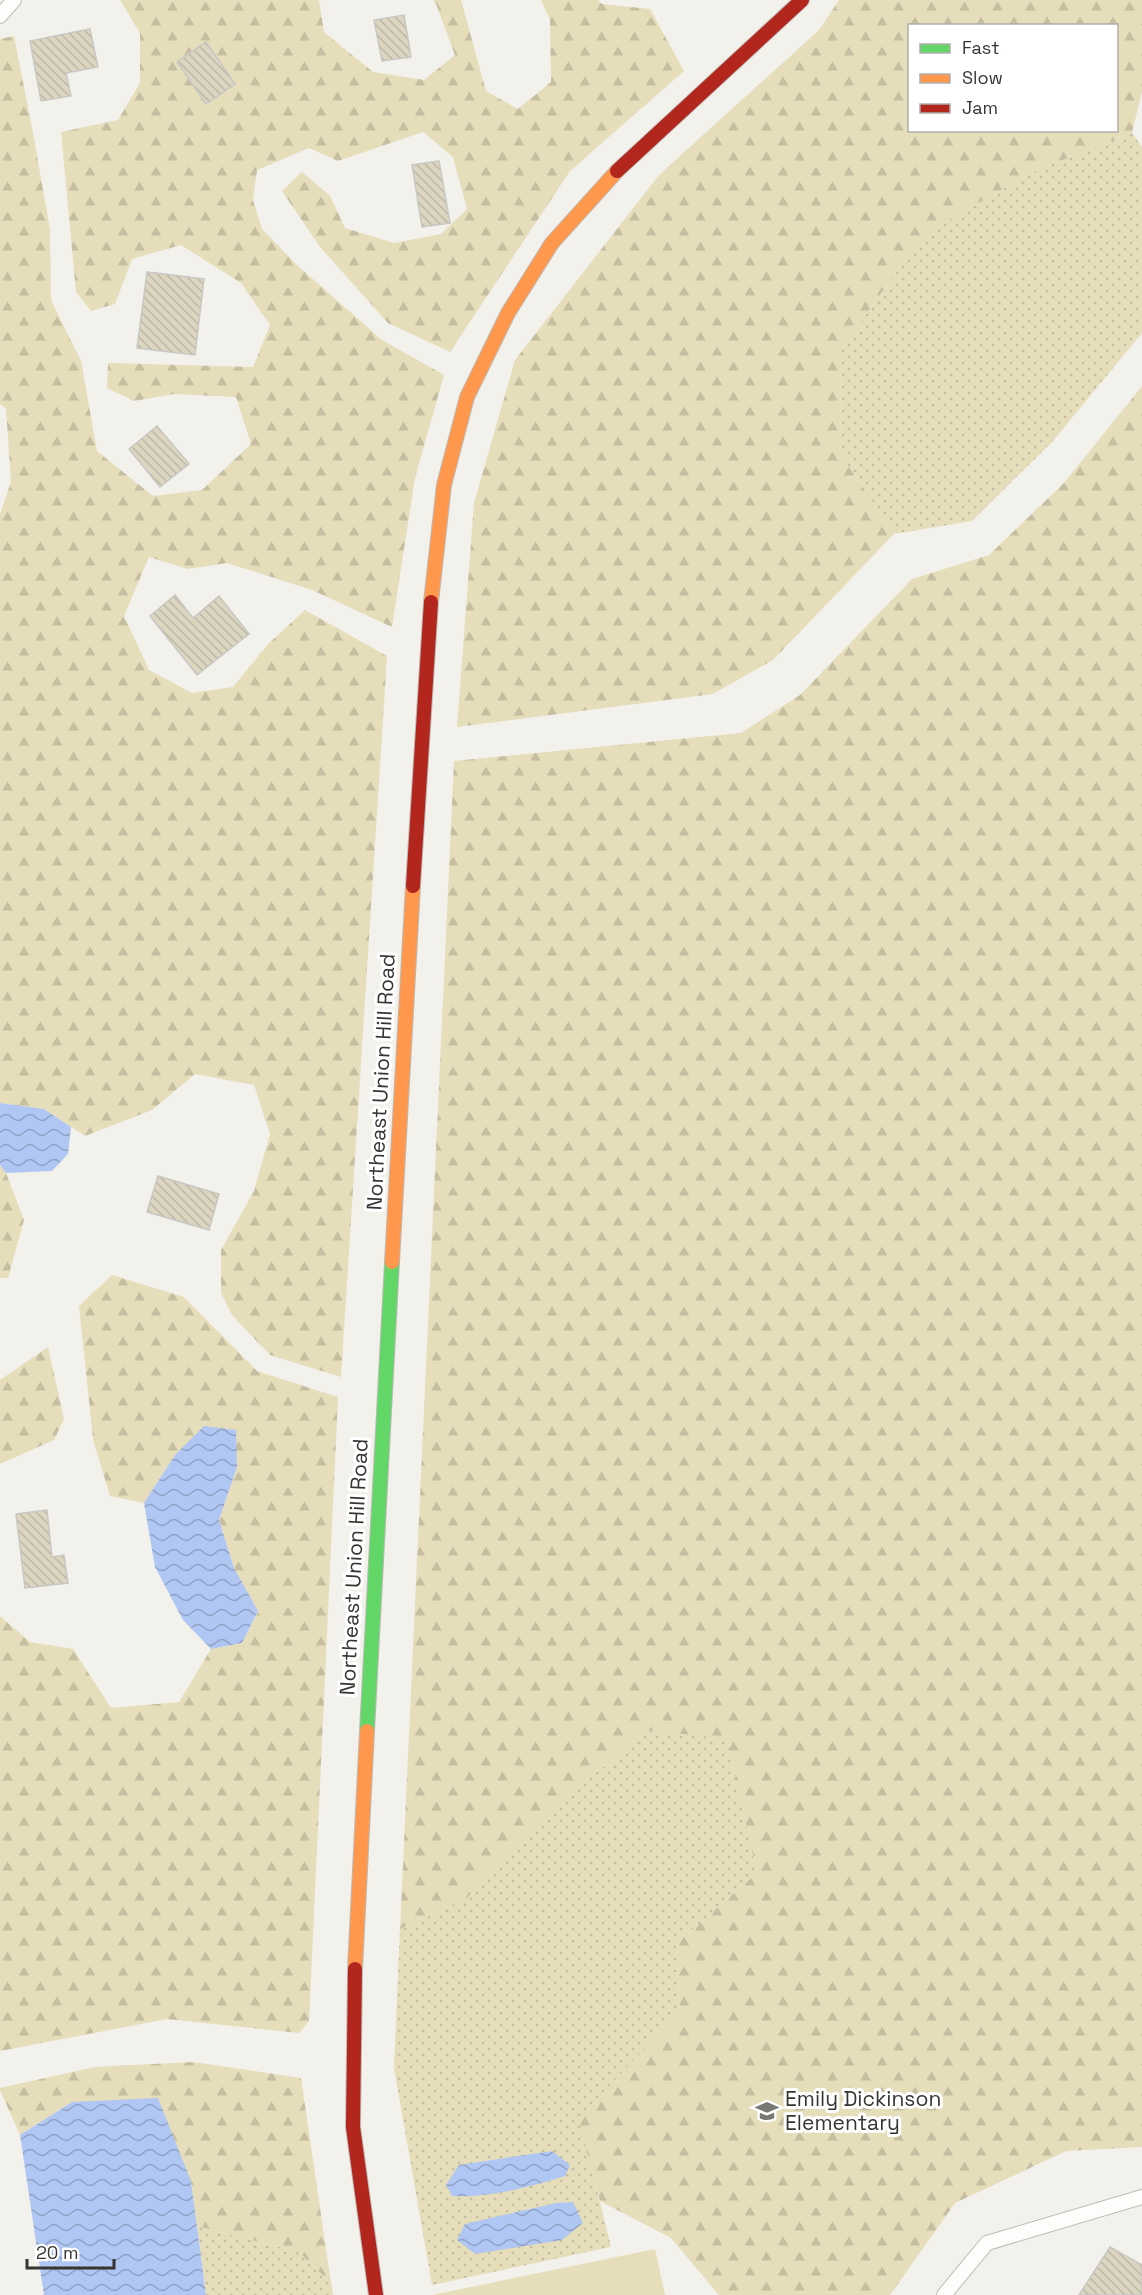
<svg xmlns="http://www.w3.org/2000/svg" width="1142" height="2295" font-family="'Space Grotesk',sans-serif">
	<defs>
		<pattern id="grass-dots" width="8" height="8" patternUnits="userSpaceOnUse" patternTransform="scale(1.5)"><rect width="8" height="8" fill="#e6ddba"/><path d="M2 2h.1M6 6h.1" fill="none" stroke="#c6bea0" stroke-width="1.8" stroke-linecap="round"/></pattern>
		<pattern id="forest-firs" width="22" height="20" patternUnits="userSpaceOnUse" patternTransform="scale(1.5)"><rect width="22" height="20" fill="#e6ddba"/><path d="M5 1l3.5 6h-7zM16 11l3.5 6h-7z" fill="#c6bea0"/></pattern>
		<pattern id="water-waves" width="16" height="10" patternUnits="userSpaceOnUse" patternTransform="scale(1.5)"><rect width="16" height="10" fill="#b0c7f3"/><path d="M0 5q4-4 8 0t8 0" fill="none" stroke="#90a2c5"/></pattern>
		<pattern id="building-back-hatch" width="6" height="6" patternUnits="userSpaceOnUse" patternTransform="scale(1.5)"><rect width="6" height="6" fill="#dcd6c1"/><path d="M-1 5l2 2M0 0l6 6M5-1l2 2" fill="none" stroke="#bdb8a6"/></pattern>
	</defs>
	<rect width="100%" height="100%" fill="#f2f1ec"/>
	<path fill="url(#grass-dots)" d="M 1132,133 L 1142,147 L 1142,333 L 1052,442 L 972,521 L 894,534 L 842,456 L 841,349 L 924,234 L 1032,172 Z
		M 647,1730 L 727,1738 L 757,1873 L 676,1944 L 680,2012 L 579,2118 L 611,2247 L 432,2285 L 394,2068 L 400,1929 L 467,1898 L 538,1821 Z
		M 197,2226 L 299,2252 L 331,2283 L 333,2295 L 206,2295 Z"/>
	<path fill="url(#forest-firs)" fill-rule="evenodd" d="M 120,0 L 319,0 L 324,32 L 373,72 L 424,80 L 455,55 L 436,4 L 433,0 L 461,0 L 486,91 L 518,109 L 551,82 L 550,20 L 541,0 L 598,0 L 602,4 L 650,9 L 684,71 L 570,171 L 450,352 L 388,323 L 320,247 L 282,191 L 302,172 L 330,196 L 345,228 L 394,243 L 441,234 L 467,209 L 453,157 L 423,132 L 338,161 L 309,148 L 257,170 L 253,200 L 262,229 L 298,266 L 382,340 L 444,375 L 415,478 L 392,627 L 312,590 L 227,563 L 188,569 L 149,557 L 124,616 L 149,670 L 192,693 L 233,687 L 268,644 L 305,610 L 387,656 L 341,1377 L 270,1355 L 232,1315 L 221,1293 L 221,1250 L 254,1191 L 270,1134 L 254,1085 L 195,1074 L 152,1110 L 85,1136 L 44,1109 L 0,1103 L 0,514 L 11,482 L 6,409 L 0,404 L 0,39 L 14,36 L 34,138 L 50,230 L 51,300 L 81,361 L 97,451 L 153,496 L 202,490 L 251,444 L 236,397 L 174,394 L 134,401 L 107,388 L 108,363 L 253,367 L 270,325 L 241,283 L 181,245 L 132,259 L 115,304 L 91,311 L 76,292 L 61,132 L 118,120 L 140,83 L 140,33 Z
		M 839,0 L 1142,0 L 1142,91 L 1132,133 L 1032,172 L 924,234 L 841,349 L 842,456 L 894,534 L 773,660 L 713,694 L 457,727 L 474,503 L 515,360 L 659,175 L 819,30 ZM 910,26 L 1116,26 L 1116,130 L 910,130 Z
		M 1142,386 L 1142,2147 L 1066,2151 L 955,2203 L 890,2295 L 719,2295 L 671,2238 L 600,2201 L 578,2118 L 680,2012 L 676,1944 L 757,1873 L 727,1739 L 647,1730 L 538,1821 L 467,1898 L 400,1929 L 454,761 L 741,733 L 800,695 L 912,579 L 989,555 L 1064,483 Z
		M 0,1165 L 6,1173 L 24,1220 L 8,1278 L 0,1278 Z
		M 112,1275 L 184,1297 L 257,1371 L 338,1397 L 309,2021 L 299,2033 L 167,2019 L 0,2051 L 0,1616 L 30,1642 L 73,1649 L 111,1708 L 179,1702 L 211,1649 L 242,1643 L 258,1612 L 234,1568 L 219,1520 L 237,1467 L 175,1455 L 144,1503 L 110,1496 L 93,1439 L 79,1306 Z
		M 48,1347 L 64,1419 L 54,1440 L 0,1464 L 0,1380 Z
		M 193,2062 L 301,2078 L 331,2283 L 299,2252 L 197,2226 L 191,2181 L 72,2102 L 20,2135 L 0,2090 L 0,2088 L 95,2067 Z"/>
	<path fill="#e6ddba" d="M 655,2249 L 665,2295 L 432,2295 Z"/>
	<path fill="url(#water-waves)" d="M 0,1103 L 44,1109 L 71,1127 L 68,1154 L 52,1171 L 6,1173 L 0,1165 Z
		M 204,1426 L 236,1430 L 237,1467 L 219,1520 L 234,1568 L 258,1611 L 242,1643 L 211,1649 L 183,1620 L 155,1567 L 144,1503 L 175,1455 Z
		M 158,2098 L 191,2181 L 206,2295 L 44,2295 L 20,2135 L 72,2102 Z
		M 552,2151 L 570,2165 L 565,2176 C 531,2187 487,2198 452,2196 L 446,2185 L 459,2165 Z
		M 573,2202 L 583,2223 L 562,2240 L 475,2254 L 457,2240 L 465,2224 L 556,2203 Z"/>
	<path fill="url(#building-back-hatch)" stroke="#c8c7c3" stroke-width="1.5" d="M 404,15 L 411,57 L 382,61 L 374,20 Z
		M 90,29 L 98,67 L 66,73 L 71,96 L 41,101 L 30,41 Z
		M 206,42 L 235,84 L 206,104 L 177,62 Z
		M 439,161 L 450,223 L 422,227 L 412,165 Z
		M 147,272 L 204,279 L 195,355 L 137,348 Z
		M 157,426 L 189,464 L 160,487 L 129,449 Z
		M 175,595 L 193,618 L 219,596 L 249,634 L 197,675 L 150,616 Z
		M 158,1176 L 219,1194 L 209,1230 L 147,1212 Z
		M 47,1510 L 52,1557 L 64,1555 L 68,1583 L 25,1588 L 16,1514 Z
		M 1110,2247 L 1142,2265 L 1142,2295 L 1079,2295 Z"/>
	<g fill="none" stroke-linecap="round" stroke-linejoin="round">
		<g stroke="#bcbbb7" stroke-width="16">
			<path id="lane" d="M 0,16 L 14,0
				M 944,2295 L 987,2243 L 1142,2197"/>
		</g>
		<g stroke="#bcbbb7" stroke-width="16">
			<path id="fast" d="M 367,1731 L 392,1262"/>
		</g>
		<g stroke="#bcbbb7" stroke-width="16">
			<path id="slow" d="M 431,602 L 444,485 L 467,397 L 508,313 L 552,243 L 617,171
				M 392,1262 L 413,886
				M 355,1969 L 367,1731"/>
		</g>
		<g stroke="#bcbbb7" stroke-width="16">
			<path id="jam" d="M 617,171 L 802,0
				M 413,886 L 431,602
				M 355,1969 L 353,2127 L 376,2295"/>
		</g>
		<use href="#lane" stroke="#fdfdfc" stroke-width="14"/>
		<use href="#fast" stroke="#63d668" stroke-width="14"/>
		<use href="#slow" stroke="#ff974d" stroke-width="14"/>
		<use href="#jam" stroke="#b3261e" stroke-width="14"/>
	</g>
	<defs>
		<g id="school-bare" transform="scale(1.8)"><path d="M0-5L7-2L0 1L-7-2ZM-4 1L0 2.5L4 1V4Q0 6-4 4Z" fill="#787773" stroke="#fff" stroke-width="2.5" paint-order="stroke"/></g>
	</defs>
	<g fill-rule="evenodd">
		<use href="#school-bare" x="767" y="2111"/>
	</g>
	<g text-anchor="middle" stroke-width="6" stroke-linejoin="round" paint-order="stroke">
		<g font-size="21" fill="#363532" stroke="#fff">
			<text transform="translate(381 1082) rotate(-87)" y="7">Northeast Union Hill Road</text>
			<text transform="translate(354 1567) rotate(-87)" y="7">Northeast Union Hill Road</text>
		</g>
		<g font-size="21" fill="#363532" stroke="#fff" text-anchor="start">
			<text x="785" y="2106">Emily Dickinson<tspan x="785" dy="24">Elementary</tspan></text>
		</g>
	</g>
	<rect x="908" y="24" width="210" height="108" fill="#ffffff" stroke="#afaead" stroke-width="1.5"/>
	<rect x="920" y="44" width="30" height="9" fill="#63d668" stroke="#afaead" stroke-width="1.5"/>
	<text x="962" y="54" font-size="18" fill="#363532">Fast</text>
	<rect x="920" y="74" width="30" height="9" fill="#ff974d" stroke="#afaead" stroke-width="1.5"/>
	<text x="962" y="84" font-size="18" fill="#363532">Slow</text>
	<rect x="920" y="104" width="30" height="9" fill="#b3261e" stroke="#afaead" stroke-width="1.5"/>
	<text x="962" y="114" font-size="18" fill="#363532">Jam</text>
	<path d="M27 2259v9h87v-9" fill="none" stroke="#363532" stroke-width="3"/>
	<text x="36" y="2259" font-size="18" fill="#363532" stroke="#ffffff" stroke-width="4.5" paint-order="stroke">20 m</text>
</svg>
